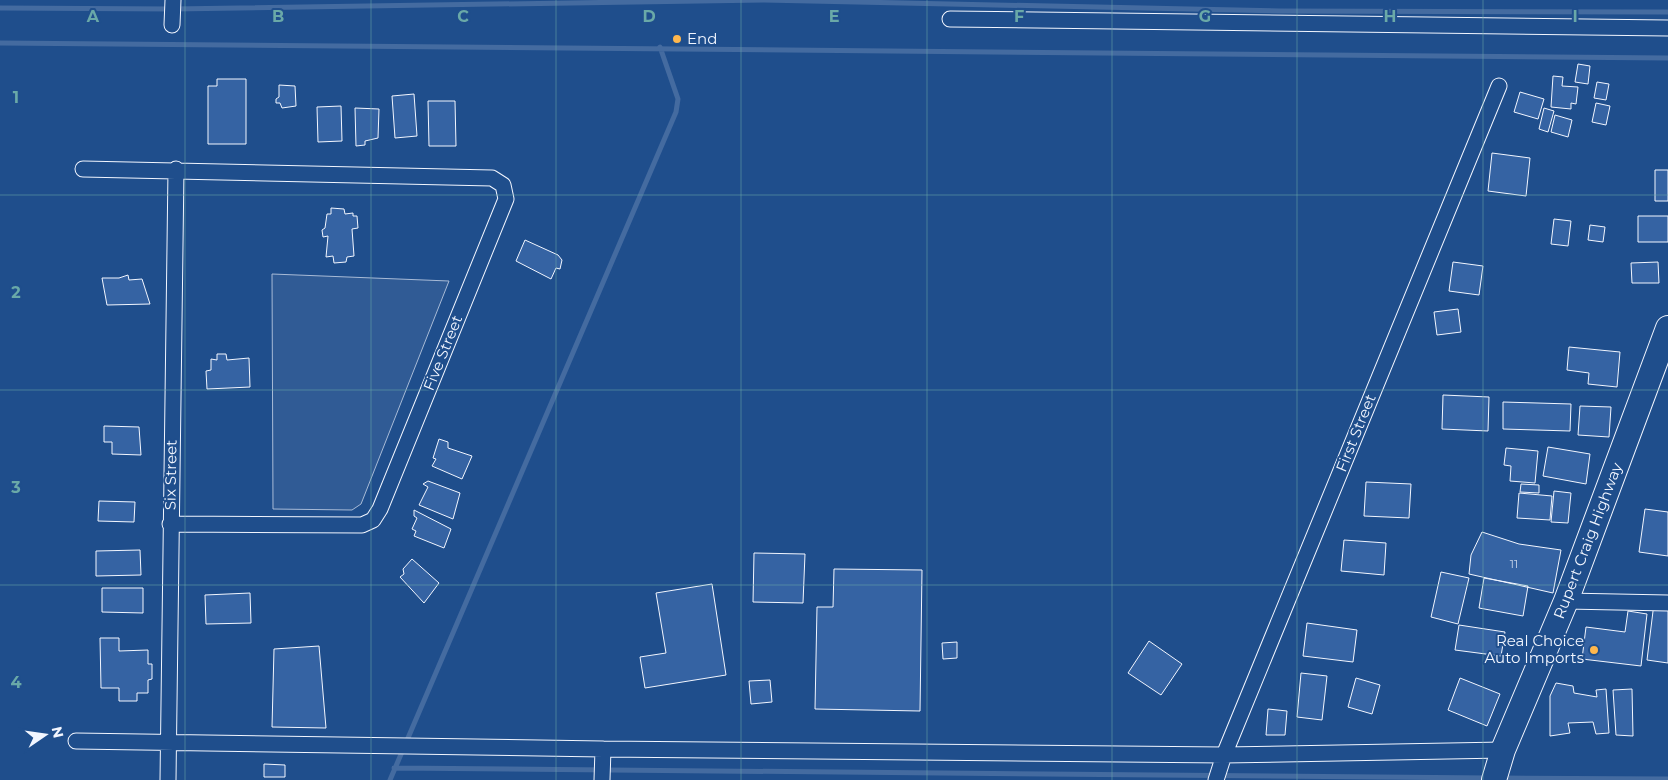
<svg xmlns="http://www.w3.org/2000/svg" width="1668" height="780" font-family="Montserrat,sans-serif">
	<rect width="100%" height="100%" fill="#1f4e8c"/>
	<path fill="#305b95" stroke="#a8bbd7" d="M 272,274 L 449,281 L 361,504 L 352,510 L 273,509 Z"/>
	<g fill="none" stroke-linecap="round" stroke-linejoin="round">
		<path stroke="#446ba0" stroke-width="5" d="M 0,8 L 173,9 L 764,0 L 1280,11 L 1668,12
			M 0,43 C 556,46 1112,52 1668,58
			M 394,768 L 1489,778
			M 1502,778 L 1668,779
			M 390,780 L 676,112 L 678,99 L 660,47"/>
	</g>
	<path fill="#3563a3" stroke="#f2f6ff" d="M 1578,64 L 1590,66 L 1588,84 L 1575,82 Z
		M 1553,76 L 1563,77 L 1562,86 L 1578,87 L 1576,104 L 1571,103 L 1571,109 L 1551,107 Z
		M 217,79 L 246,79 L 246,144 L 208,144 L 208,86 L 217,86 Z
		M 1597,82 L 1609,84 L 1606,100 L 1594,98 Z
		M 279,85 L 295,86 L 296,106 L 282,108 L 280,103 L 276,103 L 276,99 L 279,97 Z
		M 1520,92 L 1544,99 L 1538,119 L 1514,112 Z
		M 414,94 L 417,136 L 395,138 L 392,96 Z
		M 428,101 L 455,101 L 456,146 L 429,146 Z
		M 1596,103 L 1610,106 L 1606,125 L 1592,122 Z
		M 341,106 L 342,141 L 318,142 L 317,107 Z
		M 355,108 L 379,109 L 378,138 L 365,141 L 365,145 L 356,146 Z
		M 1544,108 L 1554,111 L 1548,132 L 1539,129 Z
		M 1555,115 L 1572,120 L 1568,137 L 1551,132 Z
		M 1492,153 L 1530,158 L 1526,196 L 1488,191 Z
		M 1655,170 L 1668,170 L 1668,201 L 1655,201 Z
		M 331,208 L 344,209 L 345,214 L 353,213 L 353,216 L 357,216 L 358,228 L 352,229 L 354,256 L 347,257 L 346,262 L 334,263 L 333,256 L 326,257 L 328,236 L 323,237 L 322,230 L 325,228 L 327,214 L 331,214 Z
		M 1638,216 L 1668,216 L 1668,242 L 1638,242 Z
		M 1554,219 L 1571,221 L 1568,246 L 1551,244 Z
		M 1590,225 L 1605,227 L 1603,242 L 1588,240 Z
		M 525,240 L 558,255 L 562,260 L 560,269 L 556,268 L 551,279 L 516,261 Z
		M 1453,262 L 1483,266 L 1479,295 L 1449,291 Z
		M 1658,262 L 1659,283 L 1632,283 L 1631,263 Z
		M 128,275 L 129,280 L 142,279 L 150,304 L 107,305 L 102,278 L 119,278 Z
		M 1458,309 L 1461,332 L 1437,335 L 1434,312 Z
		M 1569,347 L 1620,352 L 1617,387 L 1588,384 L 1589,373 L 1567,370 Z
		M 217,354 L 226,354 L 227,360 L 249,358 L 250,387 L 207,389 L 206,371 L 211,370 L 211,359 L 217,360 Z
		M 1443,395 L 1489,397 L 1488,431 L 1442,429 Z
		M 1503,402 L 1571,404 L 1570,431 L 1503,429 Z
		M 1580,406 L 1611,407 L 1609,437 L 1578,435 Z
		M 104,426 L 139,427 L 141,455 L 112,454 L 112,442 L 104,442 Z
		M 439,439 L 448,442 L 448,448 L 472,456 L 462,479 L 432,466 L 436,459 L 433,458 Z
		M 1548,447 L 1590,454 L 1586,484 L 1543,476 Z
		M 1506,448 L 1538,451 L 1535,483 L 1510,481 L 1511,466 L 1504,465 Z
		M 428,481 L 460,493 L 453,519 L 419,505 L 428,487 L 423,484 Z
		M 1366,482 L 1411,484 L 1409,518 L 1364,516 Z
		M 1521,484 L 1539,485 L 1539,493 L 1520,492 Z
		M 1554,491 L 1571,493 L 1568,523 L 1551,522 Z
		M 1519,493 L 1552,496 L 1550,520 L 1517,518 Z
		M 99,501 L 135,502 L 134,522 L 98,521 Z
		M 1645,509 L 1668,512 L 1668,556 L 1639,552 Z
		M 414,510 L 451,529 L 444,548 L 414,536 L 416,531 L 412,529 L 417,518 L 414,516 Z
		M 1482,532 L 1519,544 L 1561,550 L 1553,593 L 1469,574 L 1471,555 Z
		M 1344,540 L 1386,543 L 1384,575 L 1341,571 Z
		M 140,550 L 141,575 L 96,576 L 96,551 Z
		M 754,553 L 805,554 L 803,603 L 753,602 Z
		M 412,559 L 439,583 L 424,603 L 400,577 L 404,574 L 403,569 Z
		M 834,569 L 922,570 L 920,711 L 815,709 L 817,607 L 833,607 Z
		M 1441,572 L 1469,578 L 1458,624 L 1431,617 Z
		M 1484,578 L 1528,586 L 1523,616 L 1479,608 Z
		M 712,584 L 726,675 L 645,688 L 640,657 L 666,653 L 656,593 Z
		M 102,588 L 143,588 L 143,613 L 102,612 Z
		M 250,593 L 251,623 L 206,624 L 205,595 Z
		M 1654,603 L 1668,605 L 1668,663 L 1647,660 Z
		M 1628,611 L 1647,614 L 1641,666 L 1582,659 L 1586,627 L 1625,632 Z
		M 1307,623 L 1357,630 L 1353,662 L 1303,656 Z
		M 1459,625 L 1505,632 L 1501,656 L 1455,650 Z
		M 100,638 L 119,638 L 119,651 L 148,650 L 148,664 L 152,664 L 152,679 L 148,680 L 148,693 L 137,693 L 137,701 L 119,701 L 119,688 L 101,688 Z
		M 1149,641 L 1182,664 L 1161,695 L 1128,673 Z
		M 957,642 L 957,658 L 943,659 L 942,643 Z
		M 319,646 L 326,728 L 272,727 L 274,649 Z
		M 1301,673 L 1327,676 L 1322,720 L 1297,717 Z
		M 1356,678 L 1380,685 L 1372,714 L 1348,707 Z
		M 1460,678 L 1500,694 L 1487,726 L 1448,710 Z
		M 770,680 L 772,702 L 751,704 L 749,681 Z
		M 1556,683 L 1573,686 L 1574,693 L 1597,697 L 1596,690 L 1606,689 L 1609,733 L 1596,734 L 1593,722 L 1568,723 L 1570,733 L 1550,736 L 1550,696 Z
		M 1632,689 L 1633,736 L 1616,735 L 1613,690 Z
		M 1268,709 L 1287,711 L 1285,735 L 1266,735 Z
		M 264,764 L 285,765 L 285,777 L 264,777 Z"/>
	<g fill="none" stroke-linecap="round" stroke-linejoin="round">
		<g stroke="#f2f6ff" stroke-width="17">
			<path id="street" d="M 950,19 L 1668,28
				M 172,25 L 173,0
				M 83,169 L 492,178 L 503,185 L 506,199 L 380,509 L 373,520 L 362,525 L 170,524
				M 1566,601 L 1668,603
				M 76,741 L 603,749 L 1224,755 L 1503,750
				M 168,780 L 176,169
				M 602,780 L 603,749
				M 1216,780 L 1224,755 L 1499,86"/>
		</g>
		<g stroke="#f2f6ff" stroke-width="26">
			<path id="primary" d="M 1494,780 L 1503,750 L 1566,601 L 1668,328"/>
		</g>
		<use href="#street" stroke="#1f4e8c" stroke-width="15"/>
		<use href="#primary" stroke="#1f4e8c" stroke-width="24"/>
	</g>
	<path fill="none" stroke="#6aa9a8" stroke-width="1" stroke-opacity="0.55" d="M 185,0 L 185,780M 371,0 L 371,780M 556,0 L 556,780M 741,0 L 741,780M 927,0 L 927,780M 1112,0 L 1112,780M 1297,0 L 1297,780M 1483,0 L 1483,780M 0,195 L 1668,195M 0,390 L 1668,390M 0,585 L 1668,585"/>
	<g fill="#ffb74d" stroke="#1f4e8c" stroke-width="2">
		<circle cx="677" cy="39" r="5"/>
		<circle cx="1594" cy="650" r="5"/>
	</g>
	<g text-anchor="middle" stroke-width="4" stroke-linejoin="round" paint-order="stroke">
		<g font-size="12" fill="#c3d1e8">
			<text x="1514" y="568">11</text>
		</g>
		<g font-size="15" fill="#f2f6ff" stroke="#1f4e8c" text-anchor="start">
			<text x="687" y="44">End</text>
			<text x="1584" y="646" text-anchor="end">Real Choice<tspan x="1584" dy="17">Auto Imports</tspan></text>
		</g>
		<g font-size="15" fill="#f2f6ff" stroke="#1f4e8c">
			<text transform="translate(443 353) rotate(-68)" y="5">Five Street</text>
			<text transform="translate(1356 433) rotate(-68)" y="5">First Street</text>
			<text transform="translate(171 475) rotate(-89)" y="5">Six Street</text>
			<text transform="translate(1588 541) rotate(-69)" y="5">Rupert Craig Highway</text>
		</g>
	</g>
	<g font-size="16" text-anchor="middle" font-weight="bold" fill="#6aa9a8" stroke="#1f4e8c" stroke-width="4" stroke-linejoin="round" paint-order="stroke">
		<text x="93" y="22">A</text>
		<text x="278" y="22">B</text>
		<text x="463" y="22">C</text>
		<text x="649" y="22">D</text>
		<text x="834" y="22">E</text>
		<text x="1019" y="22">F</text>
		<text x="1205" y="22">G</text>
		<text x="1390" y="22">H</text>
		<text x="1575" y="22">I</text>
		<text x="16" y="103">1</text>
		<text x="16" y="298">2</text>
		<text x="16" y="493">3</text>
		<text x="16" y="688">4</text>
	</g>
	<g transform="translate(45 735) rotate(77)" stroke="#1f4e8c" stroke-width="4" paint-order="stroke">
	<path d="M0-4L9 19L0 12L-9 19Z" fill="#f2f6ff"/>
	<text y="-8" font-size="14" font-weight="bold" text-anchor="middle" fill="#f2f6ff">N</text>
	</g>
</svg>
